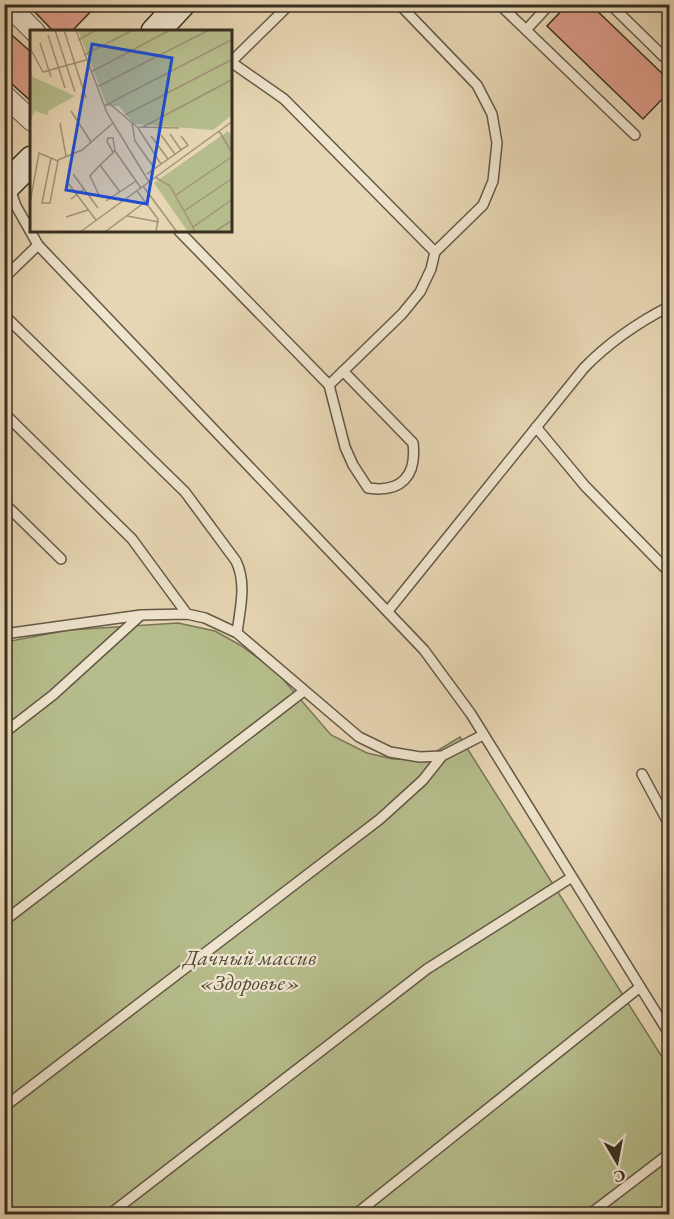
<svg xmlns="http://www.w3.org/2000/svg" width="674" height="1219" font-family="'EB Garamond',serif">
	<rect width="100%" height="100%" fill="#e7d6b3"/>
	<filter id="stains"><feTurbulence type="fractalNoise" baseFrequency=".00333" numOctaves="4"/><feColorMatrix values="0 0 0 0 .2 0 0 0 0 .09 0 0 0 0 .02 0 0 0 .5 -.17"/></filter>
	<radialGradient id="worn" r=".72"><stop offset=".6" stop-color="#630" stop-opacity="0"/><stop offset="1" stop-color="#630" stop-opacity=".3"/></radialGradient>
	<path fill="#b6bd8c" stroke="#787657" stroke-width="1.5" d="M 178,623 L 215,631 L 240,645 L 276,671 L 331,735 L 367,753 L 393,759 L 422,760 L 460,737 L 669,1068 L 669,1214 L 5,1214 L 5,642 L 69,630 Z"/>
	<path fill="#dd9d8a" stroke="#392f22" stroke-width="1.5" d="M 36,4 L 98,4 L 71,32 L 54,32 L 32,9 Z
		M 568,4 L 590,4 L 670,81 L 670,91 L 643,119 L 547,26 Z
		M 4,28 L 32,53 L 32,102 L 4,77 Z"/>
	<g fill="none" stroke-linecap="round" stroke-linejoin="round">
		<g stroke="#645946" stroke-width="12">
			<path id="service" d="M 399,4 L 477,85 L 492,114 L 497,143 L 493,181 L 483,205 L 435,252
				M 499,4 L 526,30
				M 550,4 L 526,30 L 635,135
				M 610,4 L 664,57
				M 231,62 L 290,4
				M 9,186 L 16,206 L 38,245 L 424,650 L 471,714 L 670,1035
				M 179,231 L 329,385 L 402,314 L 420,292 L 431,269 L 435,252 L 284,99 L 231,62
				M 4,278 L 38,245
				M 4,315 L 185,492 L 236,561 C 247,584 240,608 237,633
				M 329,385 L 345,447 L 353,465 L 368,488 C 401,493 417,476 413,443 L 343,371
				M 4,413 L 132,539 L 187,614
				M 536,427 L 585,486 L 670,573
				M 4,503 L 61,559
				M 388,611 L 584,368 C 610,341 637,323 670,306
				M 4,634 L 141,615 L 187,614 L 205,618 L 237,633 L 359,737 L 390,752 L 420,757 L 442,756
				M 4,733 L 53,695 L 141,615
				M 642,774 L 670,826
				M 4,921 L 304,691
				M 4,1107 L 380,819 L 423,780 L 442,756 L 483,735
				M 110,1214 L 427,969 L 572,877
				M 356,1214 L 640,987
				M 590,1214 L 670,1153"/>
		</g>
		<g stroke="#645946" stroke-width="22">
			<path id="minor" d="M 7,4 L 35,32
				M 4,95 L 32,121"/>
		</g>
		<g stroke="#392f22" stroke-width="30">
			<path id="secondary" d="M 155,32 L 181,4
				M 4,188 L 32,160"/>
		</g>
		<use href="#service" stroke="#efe4ce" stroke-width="9"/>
		<use href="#minor" stroke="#efe4ce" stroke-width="20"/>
		<use href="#secondary" stroke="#efe4ce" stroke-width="27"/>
	</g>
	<g text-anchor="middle" stroke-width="4.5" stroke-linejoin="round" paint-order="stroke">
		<g font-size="22" font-style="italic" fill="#524b37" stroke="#efe4ce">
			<text x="250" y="965">Дачный массив<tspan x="250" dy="25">«Здоровье»</tspan></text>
		</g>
	</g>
	<g transform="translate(30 30)">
		<rect width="202" height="202" fill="#e7d6b3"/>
		<path d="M 48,0 L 202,0 L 202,85 L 183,100 L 104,94 L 89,76 L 77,76 ZM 0,39 L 3,47 L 45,66 L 18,81 L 18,85 L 5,81 L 0,90 ZM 198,101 L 203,107 L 202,201 L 158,202 L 124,153 Z" fill="#b6bd8c"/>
		<path fill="none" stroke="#a19379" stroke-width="1.5" d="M 25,0 L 45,62M 34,0 L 56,68M 46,0 L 77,83 L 119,152M 18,5 L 35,58M 48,10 L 66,0M 10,13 L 21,47M 0,18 L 13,42 L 56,30M 54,25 L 103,0M 61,42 L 140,0M 67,57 L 179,0M 80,74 L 107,97 L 149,98M 74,76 L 203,9M 41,81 L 61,112M 95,85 L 203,29M 30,93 L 36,126M 102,93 L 105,111 L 125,139M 113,97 L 203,49M 108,98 L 131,134M 189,101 L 203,124M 140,104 L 151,120M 131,105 L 145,124M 121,106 L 138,129M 83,122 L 77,112 L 78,108 L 83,108 L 85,121M 28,130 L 52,120 L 83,93M 117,144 L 158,115 L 151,106M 125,147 L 140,156 L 163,197M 38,153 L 66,190M 113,156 L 147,202M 54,159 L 68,178M 107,161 L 128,189 L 126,202M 90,162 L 70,135 L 85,121 L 111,158M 69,165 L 60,146 L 70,135M 146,165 L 203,126M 41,169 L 54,159 L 43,144M 76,171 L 106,151M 0,173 L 9,123 L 28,131 L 20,173 L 12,173 L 21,128M 154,181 L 203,148M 97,186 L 129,192M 36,187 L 58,180M 50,202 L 203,91M 75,202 L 115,172M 165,202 L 163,197 L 203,169M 184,202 L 203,190"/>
		<path fill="#1d4ed8" fill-opacity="0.15" stroke="#1d4ed8" stroke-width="3" d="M 62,14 L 142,28 L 117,174 L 36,160 Z"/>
		<rect width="202" height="202" fill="none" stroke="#392f22" stroke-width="3"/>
	</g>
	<rect width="674" height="1219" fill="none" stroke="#e7d6b3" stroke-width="24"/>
	<rect x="6" y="6" width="662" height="1207" fill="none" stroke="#392f22" stroke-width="3"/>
	<rect x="12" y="12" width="650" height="1195" fill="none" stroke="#392f22" stroke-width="1.5"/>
	<g transform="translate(617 1162) rotate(170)" stroke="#efe4ce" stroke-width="4.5" paint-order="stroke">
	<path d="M0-4.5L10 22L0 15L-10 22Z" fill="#392f22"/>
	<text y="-9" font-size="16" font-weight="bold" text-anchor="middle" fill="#392f22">С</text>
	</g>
	<rect width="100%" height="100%" filter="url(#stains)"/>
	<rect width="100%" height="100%" fill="url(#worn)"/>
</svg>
